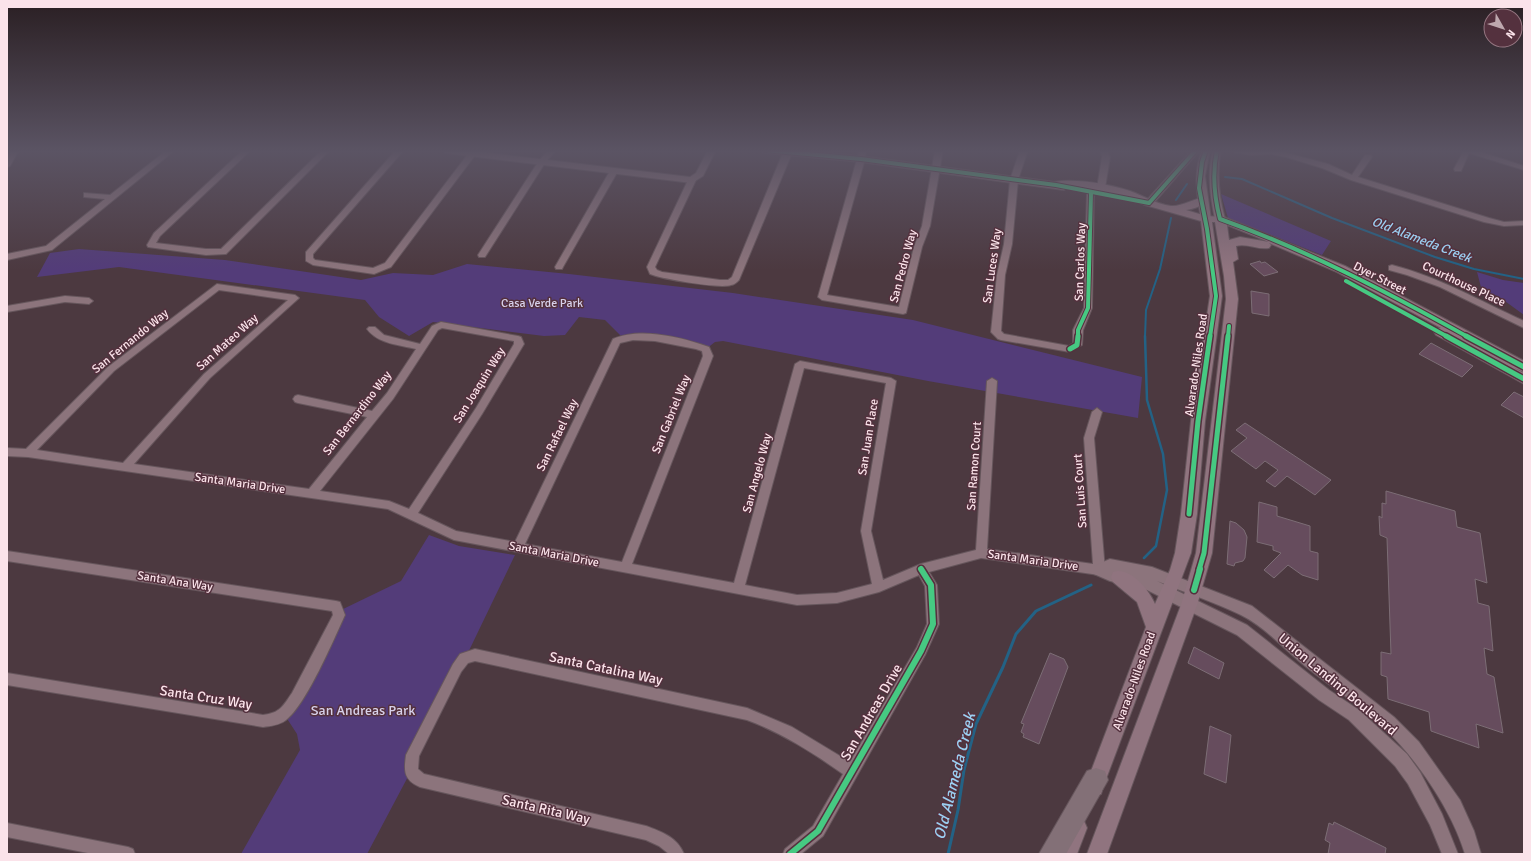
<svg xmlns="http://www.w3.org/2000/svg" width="1531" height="861" font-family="Signika,sans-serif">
	<rect width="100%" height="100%" fill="#4c3940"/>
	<path fill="#533c79" d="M 1221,194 L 1331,241 L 1322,255 L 1228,218 Z
		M 79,249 L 225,260 L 361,280 L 393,273 L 433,275 L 467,264 L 569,274 L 733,293 L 913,320 L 1142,377 L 1138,418 L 928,381 L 723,341 L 715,342 L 706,349 L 697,346 L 622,337 L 605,320 L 579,317 L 565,335 L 544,336 L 433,322 L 409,336 L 379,317 L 365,300 L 119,267 L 37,277 L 50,253 Z
		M 1477,272 L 1503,280 L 1524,283 L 1524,315 L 1498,296 L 1482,291 Z
		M 429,535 L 459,546 L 515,555 L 411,771 L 367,854 L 241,854 L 300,750 L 297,734 L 284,714 L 339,611 L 401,581 Z"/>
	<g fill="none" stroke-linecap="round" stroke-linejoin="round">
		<path stroke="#236285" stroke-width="2" d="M 1225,177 L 1242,179 L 1332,218 L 1435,257 L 1474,269 L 1524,279
			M 1176,200 L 1187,184
			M 1145,337 L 1146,310 L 1160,269 L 1171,218"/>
		<path stroke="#236285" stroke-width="2.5" d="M 1144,558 L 1156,546 L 1167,490 L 1163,454 L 1147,400 L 1145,336"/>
		<path stroke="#236285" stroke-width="3" d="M 948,854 L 958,810 L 964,770 L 976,724 L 1003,667 L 1016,634 L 1036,611 L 1091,585"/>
	</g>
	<path fill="#664c5d" stroke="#7c6d75" d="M 1260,261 L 1261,263 L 1265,262 L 1278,272 L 1264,276 L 1250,264 Z
		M 1251,291 L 1269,294 L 1269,316 L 1252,313 Z
		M 1431,343 L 1473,366 L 1462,377 L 1419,354 Z
		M 1514,392 L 1524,397 L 1524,418 L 1501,405 Z
		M 1245,423 L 1331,480 L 1315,495 L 1287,476 L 1275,487 L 1266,481 L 1278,470 L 1265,461 L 1256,469 L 1231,451 L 1247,438 L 1236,430 Z
		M 1386,491 L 1455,511 L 1457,527 L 1480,533 L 1487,583 L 1475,579 L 1478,603 L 1489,606 L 1493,651 L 1484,648 L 1487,674 L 1494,677 L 1503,733 L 1476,724 L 1479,748 L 1431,731 L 1429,712 L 1388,699 L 1387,677 L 1381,675 L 1381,652 L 1391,654 L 1387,538 L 1380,535 L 1379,516 L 1382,518 L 1382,503 L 1386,504 Z
		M 1259,502 L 1277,507 L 1277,516 L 1310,526 L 1310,551 L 1318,553 L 1318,580 L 1302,575 L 1288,565 L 1274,578 L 1264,570 L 1281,553 L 1273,550 L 1273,546 L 1257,542 Z
		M 1230,521 L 1236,523 L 1244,530 L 1247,537 L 1245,558 L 1243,561 L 1235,563 L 1234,566 L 1227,564 Z
		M 1194,647 L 1224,663 L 1219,679 L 1188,663 Z
		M 1050,653 L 1064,659 L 1068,667 L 1039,744 L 1023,737 L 1024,734 L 1021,732 L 1024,724 L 1021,723 Z
		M 1210,726 L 1231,735 L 1226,783 L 1204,774 Z
		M 1334,822 L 1386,848 L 1385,854 L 1328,854 L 1330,843 L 1325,840 L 1329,823 L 1333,825 Z"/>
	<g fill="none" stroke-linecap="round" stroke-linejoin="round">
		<g stroke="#66565c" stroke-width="2">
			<path id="minor" d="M 167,150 L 175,150 L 52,250 L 7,260 L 7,254 L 46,246 L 105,199 L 84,197 L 84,193 L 110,195 Z
				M 243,150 L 251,150 L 160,236 L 156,243 L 206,249 L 221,249 L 322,150 L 330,150 L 226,254 L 206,255 L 148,247 L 147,245 L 154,233 Z
				M 396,150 L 404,150 L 313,254 L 313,258 L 315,260 L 373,268 L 385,263 L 471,150 L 479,150 L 391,267 L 374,274 L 313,265 L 306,261 L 306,252 Z
				M 548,150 L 556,150 L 545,163 L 485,257 L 479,257 L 478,255 L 538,162 Z
				M 784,150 L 791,150 L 792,153 L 739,280 C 737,282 734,285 731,285 C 720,289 662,279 650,274 L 647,267 L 688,180 L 692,178 L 696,180 L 655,267 L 657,270 L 662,272 L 720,280 L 728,280 L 732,277 Z
				M 859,150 L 866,150 L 865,159 L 827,295 L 899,307 L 914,247 L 922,226 L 935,150 L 943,150 L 930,226 L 922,247 L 906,313 L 903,314 L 822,300 L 818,297 L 857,159 Z
				M 1020,150 L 1028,150 L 1018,180 L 1012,244 L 1005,275 L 1001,331 L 1004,334 L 1069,346 L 1073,343 L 1073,330 L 1084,308 L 1087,193 L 1088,191 L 1094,191 L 1092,308 L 1083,330 L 1082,345 L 1070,352 L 1001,340 L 998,339 L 991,332 L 997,275 L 1004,244 L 1010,180 Z
				M 1100,150 L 1107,150 L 1110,157 L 1105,188 L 1101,190 L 1097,188 L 1102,157 Z
				M 1192,150 L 1200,150 L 1152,205 L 1146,205 L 1146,201 Z
				M 1229,150 L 1271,150 L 1287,153 L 1328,164 L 1352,175 L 1365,155 L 1371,155 L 1372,157 L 1358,177 L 1489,218 L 1504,222 L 1524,221 L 1524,225 L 1504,226 L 1484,222 L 1351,180 L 1322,168 L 1286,157 L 1271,154 L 1251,155 L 1233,152 Z
				M 1464,150 L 1475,150 L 1524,166 L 1524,170 L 1469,153 L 1461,171 L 1455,171 L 1454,169 Z
				M 611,169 L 614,169 L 618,171 L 563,267 L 562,269 L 556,269 L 555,267 Z
				M 1392,265 C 1439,277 1480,301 1524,321 L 1524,328 L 1440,287 L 1407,275 L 1389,270 L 1389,266 Z
				M 217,284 L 295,295 L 299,298 L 210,378 L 134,464 L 309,489 L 367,417 L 298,403 L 295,402 L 293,399 L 295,396 L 298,395 L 372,411 L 387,393 L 416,349 C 400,345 378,344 367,329 L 369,327 L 375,327 L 384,335 L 420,344 L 432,326 L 441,322 L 518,336 L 521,337 L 524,344 L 482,414 L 418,513 L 456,531 L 515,542 L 613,339 C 638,328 675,336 700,344 L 709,347 L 713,356 L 632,564 L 734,583 L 795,364 L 800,361 L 891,378 L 896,381 L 871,531 L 883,580 L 921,564 L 976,550 L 987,381 L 992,378 L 997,381 L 987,549 L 1093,564 L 1084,438 L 1092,412 L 1097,408 L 1102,412 L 1094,438 L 1105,570 L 1103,573 L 1099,575 L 981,558 L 929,572 L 937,585 L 939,624 L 925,655 L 823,836 L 801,854 L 783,854 L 785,849 L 813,826 L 843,774 C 813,753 782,733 747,720 L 475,661 L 468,663 L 461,672 L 419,756 L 418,769 L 424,774 L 646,826 C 662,832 677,837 684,854 L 669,854 L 659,846 L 646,840 L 420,787 C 403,780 404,770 406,755 L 453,664 L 460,654 L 475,649 L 747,708 L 792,727 L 850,762 L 917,647 L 927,624 L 925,586 L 919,575 L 879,592 L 837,603 L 797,605 L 454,540 L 388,509 L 28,457 L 7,456 L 7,448 L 26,449 L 108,367 ZM 219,290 L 288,300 L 204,374 L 123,463 L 37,450 L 114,371 ZM 442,328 L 514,341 L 514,344 L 476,408 L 409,509 L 389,501 L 320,491 L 393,399 L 438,330 ZM 633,340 L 655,341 L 696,349 L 702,351 L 703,356 L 622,562 L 525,544 L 620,343 ZM 804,368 L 886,383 L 861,531 L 872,584 L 837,593 L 797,595 L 745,585 Z
				M 65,296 L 89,298 L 93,301 L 89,304 L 65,302 L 7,312 L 7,306 Z
				M 7,551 L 336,601 L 340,602 L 345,615 C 334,639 306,705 286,720 C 280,725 271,726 263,727 L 7,685 L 7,673 L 263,715 C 280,713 283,706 292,693 L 333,615 L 332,611 L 7,561 Z
				M 7,823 L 128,847 L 133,849 L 135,854 L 93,854 L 7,837 Z"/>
		</g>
		<g stroke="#66565c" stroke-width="2">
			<path id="tertiary" d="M 11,150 L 19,150 L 10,166 L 7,167 L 7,156 Z
				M 441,150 L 465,150 L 690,177 L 696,173 L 708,150 L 716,150 L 703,176 L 692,183 L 445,153 Z
				M 1202,150 L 1210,150 L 1205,176 L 1211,219 L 1206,222 L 1201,219 C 1197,195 1193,173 1202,150 Z
				M 1213,150 L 1221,150 C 1216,174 1219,196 1225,219 L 1220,222 L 1215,219 C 1210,196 1207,173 1213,150 Z
				M 1110,559 L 1152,567 L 1252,606 L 1394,717 L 1419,742 L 1460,800 L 1474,831 L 1481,854 L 1465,854 C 1452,811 1417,759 1384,728 C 1360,705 1331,687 1305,666 C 1284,649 1265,627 1241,615 C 1214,602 1184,592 1157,581 L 1247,625 L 1329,690 L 1359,710 L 1407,754 L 1420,772 L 1442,814 L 1458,854 L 1442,854 L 1430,825 L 1408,784 L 1395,766 L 1349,720 L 1319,700 L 1237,635 L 1147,590 L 1110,581 L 1094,574 L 1092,570 L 1094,566 Z"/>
		</g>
		<g stroke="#66565c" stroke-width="2">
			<path id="secondary" d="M 760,150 L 796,150 L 861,156 L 1054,182 C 1074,178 1110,184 1130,191 C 1144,196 1156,204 1171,206 C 1182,207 1198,196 1206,198 L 1207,200 C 1202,206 1194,209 1186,210 L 1206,216 L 1224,217 L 1345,266 L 1524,361 L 1524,372 L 1514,368 L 1524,373 L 1524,384 L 1436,335 L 1434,332 L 1436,329 L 1441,328 L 1337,272 L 1269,243 L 1271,245 L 1269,248 C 1258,250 1247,243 1236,246 L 1238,259 L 1233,262 L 1238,299 L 1212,553 L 1197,605 L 1107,854 L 1087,854 L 1181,605 L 1196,553 L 1226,299 L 1224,276 L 1215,222 L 1212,222 L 1222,296 L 1205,421 L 1197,514 L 1191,553 L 1103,787 L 1101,794 L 1094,796 L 1087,794 L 1085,787 L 1146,627 L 1137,602 L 1113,582 L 1111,577 L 1113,572 C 1130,566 1149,590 1155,604 L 1170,570 L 1175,553 L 1181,514 L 1191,421 L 1210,296 L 1201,221 L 1145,205 L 1123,196 L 1075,186 L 1069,187 L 1064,190 L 861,162 L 765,153 ZM 1227,225 L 1269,242 L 1240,237 L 1229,240 Z
				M 1077,818 L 1084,821 L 1087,828 L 1077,854 L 1057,854 L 1070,821 Z"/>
		</g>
		<g stroke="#66565c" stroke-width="2">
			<path id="motorway" d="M 1096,768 L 1105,771 L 1108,780 L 1066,854 L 1039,854 L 1087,771 Z"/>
		</g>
		<use href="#minor" fill="#8c747c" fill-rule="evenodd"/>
		<use href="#tertiary" fill="#8c747c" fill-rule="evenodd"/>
		<use href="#secondary" fill="#90747f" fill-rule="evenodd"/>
		<use href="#motorway" fill="#837077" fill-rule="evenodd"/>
		<g stroke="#54313e" stroke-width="6">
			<path id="cycleway-far2" d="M 765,150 L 861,159 L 1056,185 L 1149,203
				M 1206,150 L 1202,162 L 1199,188 L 1207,229 L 1216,296 L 1210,337
				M 1217,150 C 1212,174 1214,196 1220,219 C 1307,250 1387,292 1468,337
				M 1149,203 L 1196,150
				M 1346,281 L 1448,337
				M 1078,337 L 1078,330 L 1088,308 L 1091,193
				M 1228,337 L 1229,326"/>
		</g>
		<g stroke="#54313e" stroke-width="8">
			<path id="cycleway-far1" d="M 1446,336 L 1524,379
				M 1466,336 L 1524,367
				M 1070,349 L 1077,345 L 1078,336
				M 1189,514 L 1198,421 L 1210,336
				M 1199,570 L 1204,553 L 1228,336"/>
		</g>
		<g stroke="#54313e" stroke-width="9">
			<path id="cycleway" d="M 1194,590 L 1200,569
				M 790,854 L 818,831 L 921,651 L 933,624 L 931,585 L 921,569"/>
		</g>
		<use href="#cycleway-far2" stroke="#46c982" stroke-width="4"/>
		<use href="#cycleway-far1" stroke="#46c982" stroke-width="5"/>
		<use href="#cycleway" stroke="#46c982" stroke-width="6"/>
	</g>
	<linearGradient id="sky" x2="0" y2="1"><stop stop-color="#2a1f23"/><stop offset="0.56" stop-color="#5b5464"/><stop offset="1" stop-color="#5b5464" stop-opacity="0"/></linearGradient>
	<rect width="1531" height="270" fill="url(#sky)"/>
	<g text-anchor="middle" stroke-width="3" stroke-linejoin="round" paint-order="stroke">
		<g font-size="12" fill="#fbe3ea" stroke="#54313e">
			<text transform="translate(1080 262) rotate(-88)" y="4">San Carlos Way</text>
			<text transform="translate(903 266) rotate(-75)" y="4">San Pedro Way</text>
			<text transform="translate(992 266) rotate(-82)" y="4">San Luces Way</text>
			<text transform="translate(1380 278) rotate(27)" y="4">Dyer Street</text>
			<text transform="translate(1464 284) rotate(25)" y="4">Courthouse Place</text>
			<text transform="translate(130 341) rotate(-39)" y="4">San Fernando Way</text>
			<text transform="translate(227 342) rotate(-42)" y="4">San Mateo Way</text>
			<text transform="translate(1196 365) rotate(-82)" y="4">Alvarado-Niles Road</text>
			<text transform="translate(479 385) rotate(-58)" y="4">San Joaquin Way</text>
			<text transform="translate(357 413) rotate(-52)" y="4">San Bernardino Way</text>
			<text transform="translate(671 414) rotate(-68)" y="4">San Gabriel Way</text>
			<text transform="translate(557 435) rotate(-64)" y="4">San Rafael Way</text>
			<text transform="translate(868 437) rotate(-81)" y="4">San Juan Place</text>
			<text transform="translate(974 466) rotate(-86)" y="4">San Ramon Court</text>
			<text transform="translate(757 473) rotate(-75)" y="4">San Angelo Way</text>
			<text transform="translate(240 483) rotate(8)" y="4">Santa Maria Drive</text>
			<text transform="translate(1080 491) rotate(-94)" y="4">San Luis Court</text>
			<text transform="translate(554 554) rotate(11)" y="4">Santa Maria Drive</text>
			<text transform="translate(1033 560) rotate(8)" y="4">Santa Maria Drive</text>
			<text transform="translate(175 581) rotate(9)" y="4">Santa Ana Way</text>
			<text transform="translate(1134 681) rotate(-70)" y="4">Alvarado-Niles Road</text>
		</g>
		<g font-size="12" fill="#d7d0ea" stroke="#54313e">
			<text x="542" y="307">Casa Verde Park</text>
		</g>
		<g font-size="13" font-style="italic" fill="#9bcff1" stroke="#54313e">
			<text transform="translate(1422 239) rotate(21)" y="5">Old Alameda Creek</text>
		</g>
		<g font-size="14" fill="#fbe3ea" stroke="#54313e">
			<text transform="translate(606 668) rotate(12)" y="5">Santa Catalina Way</text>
			<text transform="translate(1338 684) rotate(40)" y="5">Union Landing Boulevard</text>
			<text transform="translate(206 697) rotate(9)" y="5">Santa Cruz Way</text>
			<text transform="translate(871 712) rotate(-60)" y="5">San Andreas Drive</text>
			<text transform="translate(546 809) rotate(13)" y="5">Santa Rita Way</text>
		</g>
		<g font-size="14" fill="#d7d0ea" stroke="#54313e">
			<text x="363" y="715">San Andreas Park</text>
		</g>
		<g font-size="16" font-style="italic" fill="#9bcff1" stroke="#54313e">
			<text transform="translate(954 776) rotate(-76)" y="6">Old Alameda Creek</text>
		</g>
	</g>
	<rect width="1531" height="861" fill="none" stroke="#fbe3ea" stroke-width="16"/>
	<g transform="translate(1503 28) rotate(129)"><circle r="19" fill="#54313e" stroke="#977883"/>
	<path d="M0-3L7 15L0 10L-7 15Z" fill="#bea8ae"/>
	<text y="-6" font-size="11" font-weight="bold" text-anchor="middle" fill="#fbe3ea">N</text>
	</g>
</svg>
